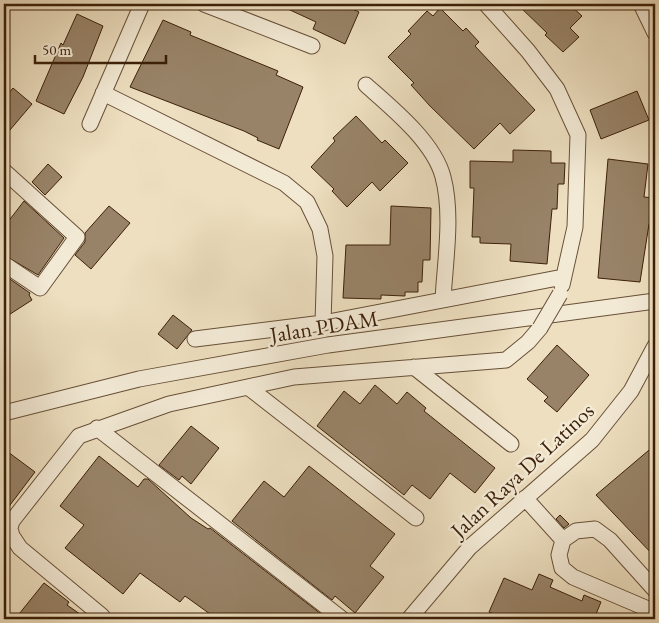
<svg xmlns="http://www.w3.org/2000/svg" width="659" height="623" font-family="'EB Garamond',serif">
	<rect width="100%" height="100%" fill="#eddfc0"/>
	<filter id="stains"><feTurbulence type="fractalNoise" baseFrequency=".004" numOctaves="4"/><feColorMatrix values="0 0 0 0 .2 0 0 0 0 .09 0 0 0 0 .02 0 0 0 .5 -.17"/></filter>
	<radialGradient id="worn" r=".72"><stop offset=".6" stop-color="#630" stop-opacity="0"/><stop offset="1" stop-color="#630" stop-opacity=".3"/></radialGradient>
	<path fill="#988368" stroke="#3c2009" d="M 277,4 L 341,4 L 359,12 L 345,44 L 313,29 L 316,22 Z
		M 517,4 L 569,4 L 582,16 L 570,28 L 579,37 L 563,52 L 545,35 L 547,33 Z
		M 440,8 L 463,31 L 466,28 L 479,42 L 475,46 L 535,110 L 510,134 L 500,123 L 474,149 L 430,106 L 411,85 L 414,83 L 388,57 L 411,34 L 408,31 L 427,11 L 433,16 Z
		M 77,14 L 103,26 L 83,77 L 64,114 L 36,101 L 61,43 L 63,45 Z
		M 163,20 L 191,32 L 190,35 L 278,71 L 276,75 L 303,87 L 279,149 L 257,140 L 258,138 L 244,131 L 130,87 Z
		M 13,88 L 32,104 L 4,137 L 4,99 Z
		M 637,91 L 649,120 L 601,139 L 590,110 Z
		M 356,116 L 382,143 L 385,140 L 408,163 L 380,191 L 372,182 L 347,207 L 332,191 L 334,189 L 311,167 L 335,141 L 333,138 Z
		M 513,150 L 551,151 L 551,163 L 565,163 L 564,184 L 558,184 L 557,209 L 552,209 L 547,264 L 510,261 L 511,244 L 480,243 L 480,237 L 472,237 L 474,188 L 470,188 L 470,161 L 513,162 Z
		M 608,159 L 648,164 L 644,197 L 655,198 L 655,225 L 649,224 L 640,282 L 598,278 Z
		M 48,164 L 62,177 L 45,195 L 32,182 Z
		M 24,201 L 64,238 L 38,275 L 4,255 L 4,227 Z
		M 109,206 L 130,223 L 91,269 L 75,255 L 85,242 L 85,233 Z
		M 391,206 L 431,208 L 430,260 L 423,260 L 422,282 L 418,282 L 418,292 L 405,292 L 405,296 L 381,295 L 381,299 L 343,298 L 346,245 L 390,245 Z
		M 4,275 L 30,293 L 29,295 L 32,300 L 4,318 Z
		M 173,315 L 192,330 L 177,349 L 158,334 Z
		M 557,345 L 589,375 L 557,412 L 544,401 L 548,397 L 527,379 Z
		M 375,385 L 397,404 L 407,392 L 426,408 L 424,411 L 495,468 L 475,493 L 450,473 L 430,499 L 412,485 L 404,495 L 317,426 L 344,391 L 360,404 Z
		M 191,426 L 219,448 L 191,484 L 182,476 L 179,480 L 159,465 Z
		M 655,445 L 655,557 L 596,495 Z
		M 4,449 L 35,472 L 4,513 Z
		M 99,456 L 138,487 L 144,479 L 148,479 L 191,518 L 208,529 L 210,528 L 321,614 L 317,619 L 217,619 L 185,596 L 180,602 L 140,573 L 123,594 L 65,548 L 84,525 L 60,506 Z
		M 309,466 L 395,534 L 370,566 L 384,577 L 355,613 L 335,596 L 332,600 L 232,521 L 264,481 L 284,497 Z
		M 560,515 L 569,524 L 564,528 L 556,519 Z
		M 539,574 L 553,580 L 550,587 L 582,601 L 584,595 L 601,602 L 594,619 L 505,619 L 489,612 L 504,578 L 532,590 Z
		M 44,583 L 69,602 L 67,605 L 87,619 L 15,619 Z"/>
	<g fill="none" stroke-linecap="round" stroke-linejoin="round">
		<g stroke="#685037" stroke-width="17">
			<path id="street" d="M 204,4 L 312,46
				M 486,4 L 528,51 L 557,89 L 578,135 L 575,227 L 562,285
				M 641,4 L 655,33
				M 366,85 C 392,108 434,142 443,177 C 453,214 445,262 443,299
				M 103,93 L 284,183 L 307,202 L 320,229 L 325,256 L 323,323
				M 90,124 L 142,4
				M 4,171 L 77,237 L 40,288 L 4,264
				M 195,339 L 323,323 L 563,277
				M 414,367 L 511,444
				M 248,387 L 416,518
				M 4,413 L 139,379 L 328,345 L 655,301
				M 97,428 L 342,619
				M 525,498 L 563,540
				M 655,590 L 610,540 L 595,529 L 576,531 L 563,540 L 559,555 L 562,568 L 573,577 L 655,612
				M 102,616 L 20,548 L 12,536 L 10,528 L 12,521 L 79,436 L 169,404 L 294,377 L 506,360 L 528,342 L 540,328
				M 409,619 L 470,547 L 592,440 L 631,391 L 655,346"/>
		</g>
		<use href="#street" stroke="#f3ead6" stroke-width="15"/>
		<g stroke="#685037" stroke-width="17" stroke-linecap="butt">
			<path id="street-bridge" d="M 540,328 L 560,294"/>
		</g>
		<use href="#street-bridge" stroke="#f3ead6" stroke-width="15"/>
	</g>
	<g text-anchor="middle" stroke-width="5" stroke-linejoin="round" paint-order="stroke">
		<g font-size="22" fill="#3c2009" stroke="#f3ead6">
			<text transform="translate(324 326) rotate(-9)" y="8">Jalan PDAM</text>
			<text transform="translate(522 470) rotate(-43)" y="8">Jalan Raya De Latinos</text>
		</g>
	</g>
	<rect width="659" height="623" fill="none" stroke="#eddfc0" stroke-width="20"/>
	<rect x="5" y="5" width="649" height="613" fill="none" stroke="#3c2009" stroke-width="2.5"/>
	<rect x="10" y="10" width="639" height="603" fill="none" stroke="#3c2009"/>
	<path d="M35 55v8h131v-8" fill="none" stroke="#3c2009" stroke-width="2.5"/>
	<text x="42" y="55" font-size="15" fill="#3c2009" stroke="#f3ead6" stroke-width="4" paint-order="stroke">50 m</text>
	<rect width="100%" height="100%" filter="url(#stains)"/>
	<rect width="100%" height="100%" fill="url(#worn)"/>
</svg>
